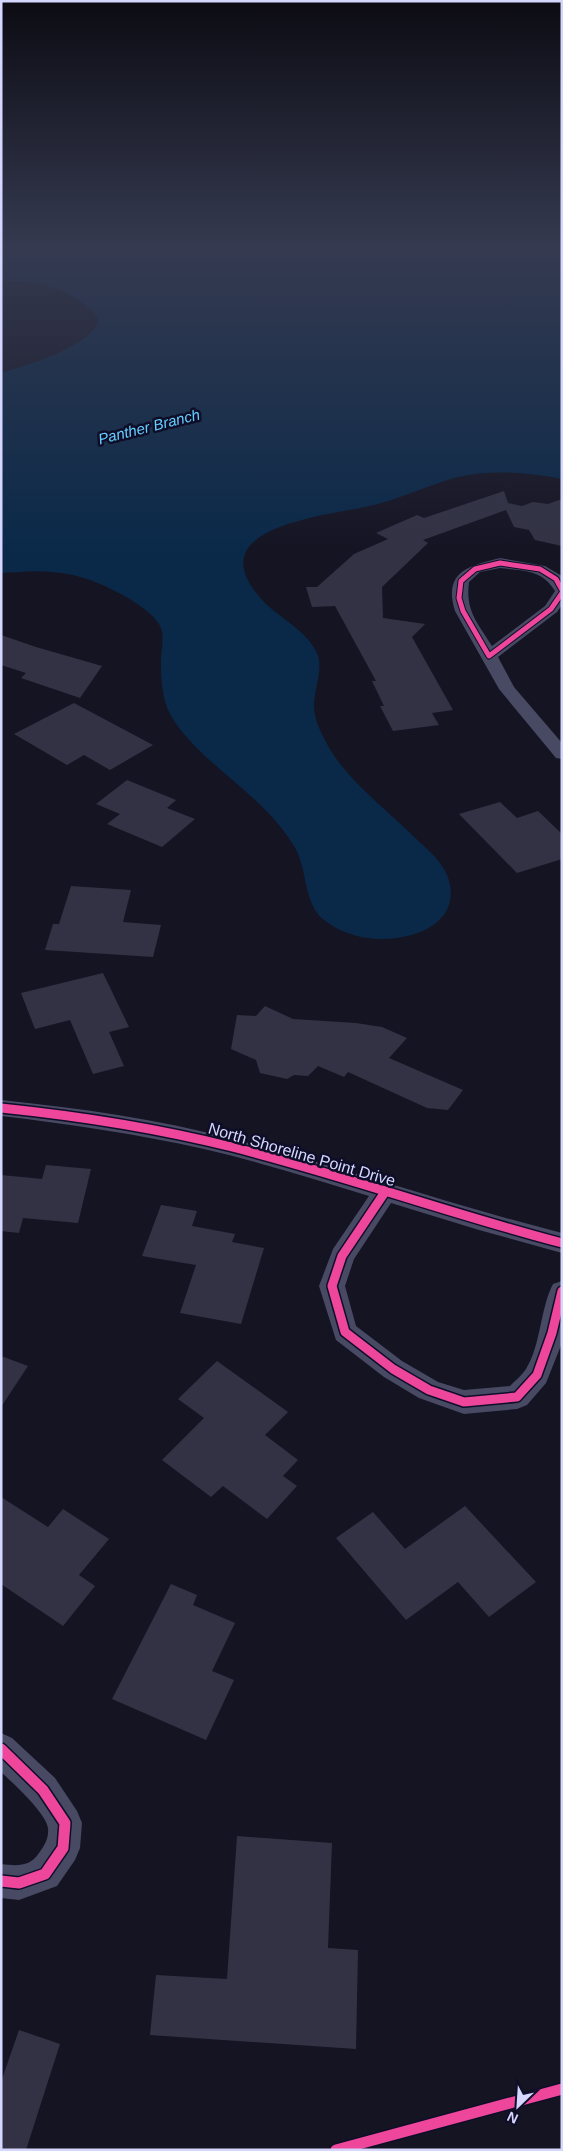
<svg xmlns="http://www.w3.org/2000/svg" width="563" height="2151" font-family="Arial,sans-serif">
	<rect width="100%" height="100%" fill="#151423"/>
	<path fill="#0a2949" d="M 1,247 L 562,247 L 562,479 C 528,472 488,469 454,478 C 424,487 395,501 365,507 C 317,517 195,529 264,602 C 280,618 305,630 316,651 C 325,668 313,690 314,708 C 315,720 320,731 326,742 C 344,777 380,804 409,832 C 421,844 440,858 447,875 C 460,908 438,929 407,936 C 379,943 347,938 324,920 C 305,905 307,875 298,854 C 295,846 288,837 283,830 C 252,788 190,755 168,710 C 163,698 161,680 161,667 C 160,655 164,643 162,631 C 158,609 101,582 80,577 C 71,574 61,573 52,572 C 35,570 18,572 1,573 L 1,373 C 25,366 95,346 99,318 C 75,289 38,280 1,281 Z"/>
	<path fill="#333245" d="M 504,491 L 508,503 L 522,506 L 533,502 L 548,504 L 562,499 L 562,546 L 535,540 L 529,530 L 514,527 L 506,510 L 423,540 L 428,543 L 382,587 L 383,618 L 425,624 L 412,637 L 453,710 L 432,713 L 439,725 L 393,731 L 380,706 L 384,706 L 372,681 L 376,681 L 335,606 L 312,607 L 306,587 L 317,587 L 354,554 L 388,539 L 376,533 L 417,515 L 424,518 Z
		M 1,635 L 36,647 L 102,666 L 80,698 L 21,678 L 26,673 L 1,665 Z
		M 74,703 L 153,745 L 110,770 L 84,755 L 67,765 L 14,734 Z
		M 127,780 L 176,800 L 167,808 L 195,819 L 162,847 L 107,824 L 120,814 L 96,804 Z
		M 500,802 L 517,818 L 538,811 L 562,834 L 562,859 L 517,873 L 459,814 Z
		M 71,886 L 131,890 L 123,922 L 161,925 L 153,957 L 45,950 L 53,924 L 59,924 Z
		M 103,973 L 129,1027 L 109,1032 L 124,1066 L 93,1074 L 70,1020 L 35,1029 L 21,993 Z
		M 265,1006 L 293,1019 L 356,1023 L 382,1027 L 407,1038 L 389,1058 L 463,1090 L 448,1110 L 427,1108 L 348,1072 L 344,1077 L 318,1066 L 308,1076 L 294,1075 L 287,1079 L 260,1073 L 256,1060 L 231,1049 L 237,1015 L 256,1016 Z
		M 46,1165 L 91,1169 L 78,1223 L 23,1218 L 19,1233 L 1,1231 L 1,1175 L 42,1179 Z
		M 161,1205 L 197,1211 L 192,1226 L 235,1234 L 232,1242 L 264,1248 L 241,1324 L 180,1313 L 196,1265 L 142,1256 Z
		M 1,1356 L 28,1366 L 1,1407 Z
		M 217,1361 L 288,1412 L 265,1435 L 298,1460 L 283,1476 L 297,1486 L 267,1519 L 223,1486 L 211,1497 L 162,1460 L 204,1418 L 178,1399 Z
		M 1,1497 L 48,1527 L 63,1509 L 109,1539 L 79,1575 L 95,1586 L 63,1626 L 1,1584 Z
		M 465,1506 L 536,1582 L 489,1617 L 458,1582 L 406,1620 L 336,1538 L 373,1512 L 405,1549 Z
		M 171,1584 L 197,1595 L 193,1605 L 235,1623 L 212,1671 L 234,1680 L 206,1740 L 112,1699 Z
		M 237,1836 L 332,1843 L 328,1948 L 358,1950 L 356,2049 L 150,2035 L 156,1975 L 227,1979 Z
		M 19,2030 L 60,2044 L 26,2150 L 1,2150 L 1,2082 Z"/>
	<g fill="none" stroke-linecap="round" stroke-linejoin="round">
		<path fill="#484a64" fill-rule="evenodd" d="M 500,558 L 545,566 L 562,576 L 562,605 L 557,612 L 498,657 L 514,687 L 562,743 L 562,759 L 556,758 L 499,689 L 455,611 C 443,572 468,566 500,558 ZM 500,568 C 523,571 542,569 555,591 L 545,606 L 492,646 C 478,623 465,611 469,582 L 480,572 Z
			M 1,1100 C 79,1108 157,1119 233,1139 C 344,1167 451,1205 562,1233 L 562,1253 L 479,1230 L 391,1203 L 354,1259 L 345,1286 L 356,1326 L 402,1361 L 438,1382 L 464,1390 L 510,1386 C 515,1381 522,1375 526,1369 C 541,1345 540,1309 553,1284 L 562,1281 L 562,1343 L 546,1383 L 527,1405 L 517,1409 L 464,1414 L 419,1398 L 384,1377 L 336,1340 L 319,1286 L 333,1249 L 369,1196 C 315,1179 260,1162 204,1149 C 137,1134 69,1124 1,1116 Z
			M 1,1733 L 12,1738 L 55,1778 L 77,1811 L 82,1823 L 80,1848 L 75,1860 L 57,1886 L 19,1900 L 1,1898 L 1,1864 C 17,1866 30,1867 39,1853 C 45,1845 49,1838 48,1828 C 46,1813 13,1783 1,1772 Z"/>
		<g stroke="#0f0e29" stroke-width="7">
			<path id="cycleway-far2" d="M 562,590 L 556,579 L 540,569 L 500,563 L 475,569 L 461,581 L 459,598 L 463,611 L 489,656 L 551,609 L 562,593"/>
		</g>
		<g stroke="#0f0e29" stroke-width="12">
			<path id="cycleway-far1" d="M 1,1108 C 79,1116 156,1128 232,1147 C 343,1175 451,1214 562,1243
				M 385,1192 L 342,1256 L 332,1286 L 345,1332 L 393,1369 L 429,1390 L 464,1402 L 517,1397 L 537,1375 L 552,1333 L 562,1291"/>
		</g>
		<g stroke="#0f0e29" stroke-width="14">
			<path id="cycleway" d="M 1,1749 L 43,1790 L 65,1823 L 63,1848 L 45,1874 L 19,1883 L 1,1881
				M 336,2150 L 562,2089"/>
		</g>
		<use href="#cycleway-far2" stroke="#ed469a" stroke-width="5"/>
		<use href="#cycleway-far1" stroke="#ed469a" stroke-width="9"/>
		<use href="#cycleway" stroke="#ed469a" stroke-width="11"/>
	</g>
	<linearGradient id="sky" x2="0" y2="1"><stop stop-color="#0c0b13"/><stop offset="0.45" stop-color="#353a50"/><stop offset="1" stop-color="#353a50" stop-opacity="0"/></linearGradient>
	<rect width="563" height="549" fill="url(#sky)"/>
	<g text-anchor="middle" stroke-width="5" stroke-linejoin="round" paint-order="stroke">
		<g font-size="15" font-style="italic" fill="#64ceff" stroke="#0f0e29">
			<text transform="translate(149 427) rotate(-14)" y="5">Panther Branch</text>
		</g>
		<g font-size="16" fill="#d6d7ff" stroke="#0f0e29">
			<text transform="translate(302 1154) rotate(16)" y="6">North Shoreline Point Drive</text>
		</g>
	</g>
	<rect width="563" height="2151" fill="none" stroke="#d6d7ff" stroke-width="5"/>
	<g transform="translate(518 2106) rotate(205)" stroke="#0f0e29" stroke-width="4" paint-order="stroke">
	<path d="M0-4L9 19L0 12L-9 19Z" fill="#d6d7ff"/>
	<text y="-8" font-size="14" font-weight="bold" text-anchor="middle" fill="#d6d7ff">N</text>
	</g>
</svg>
